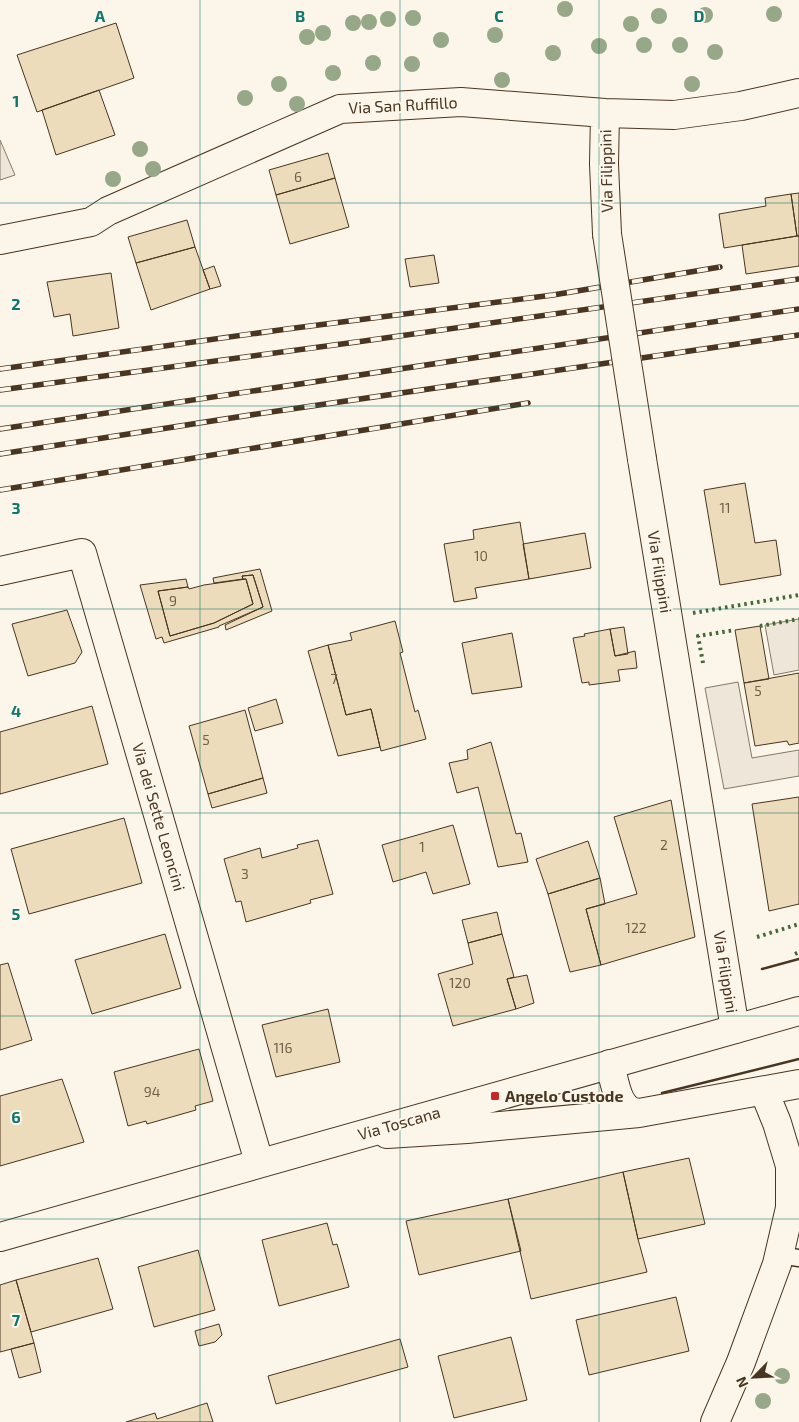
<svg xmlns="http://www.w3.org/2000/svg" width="799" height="1422" font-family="'Exo 2',sans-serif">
	<rect width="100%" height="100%" fill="#fbf6e9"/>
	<path fill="#ede6d9" stroke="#887966" d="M 0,140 L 15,175 L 0,180 Z
		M 799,619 L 799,670 L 774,675 L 765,625 Z
		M 738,682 L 752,758 L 799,750 L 799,776 L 724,789 L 705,688 Z"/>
	<path fill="#ecdcbc" stroke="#4a3520" d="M 116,23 L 134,78 L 37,112 L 17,55 Z
		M 99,90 L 115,135 L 56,155 L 42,110 Z
		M 328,153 L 335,178 L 276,195 L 269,170 Z
		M 335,178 L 349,227 L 290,244 L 276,195 Z
		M 799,193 L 799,236 L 797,236 L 791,194 Z
		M 791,194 L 797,236 L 724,248 L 719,214 L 766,206 L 765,198 Z
		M 187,220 L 195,247 L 136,263 L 128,237 Z
		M 797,236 L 799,236 L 799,266 L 746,274 L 742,245 Z
		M 195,247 L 210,289 L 151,310 L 136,263 Z
		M 434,255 L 439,283 L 410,287 L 405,259 Z
		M 214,266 L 221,286 L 210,289 L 203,270 Z
		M 111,273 L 119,328 L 73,336 L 70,314 L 54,317 L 47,282 Z
		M 745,483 L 755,543 L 776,540 L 781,575 L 720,585 L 704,490 Z
		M 520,522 L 529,579 L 475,588 L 477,598 L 454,602 L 444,544 L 474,539 L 473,530 Z
		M 585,533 L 591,568 L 529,579 L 523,544 Z
		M 260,569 L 272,611 L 226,630 L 225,625 L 263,607 L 253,575 L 242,576 L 243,579 L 214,583 L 213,578 Z
		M 253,575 L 263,607 L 219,626 L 219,627 L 164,643 L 162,637 L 156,639 L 140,585 L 186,579 L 188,587 L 158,591 L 170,636 L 214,623 L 253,604 L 246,579 L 243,579 L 242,576 Z
		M 246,579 L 253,604 L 214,623 L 170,636 L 158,591 L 188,587 L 189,589 L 204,585 Z
		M 67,610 L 82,652 L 75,663 L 28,676 L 12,624 Z
		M 395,621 L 403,652 L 400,653 L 415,712 L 418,710 L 426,739 L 381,751 L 371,709 L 346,715 L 328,645 L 352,640 L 350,633 Z
		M 760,626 L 769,679 L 744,683 L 735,630 Z
		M 624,627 L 628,654 L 615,656 L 610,629 Z
		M 610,629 L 615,656 L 635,651 L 637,668 L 618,670 L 620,681 L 589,685 L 589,682 L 582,683 L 573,638 L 585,636 L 584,634 Z
		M 512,633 L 522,687 L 472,694 L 462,643 Z
		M 328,645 L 346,715 L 371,709 L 380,747 L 338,756 L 308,651 Z
		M 799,673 L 799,743 L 789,745 L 787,741 L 755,746 L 744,683 Z
		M 276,699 L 283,723 L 255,731 L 248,708 Z
		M 92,706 L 108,764 L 0,794 L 0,732 Z
		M 245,710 L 263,778 L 208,794 L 189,726 Z
		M 491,742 L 516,834 L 521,833 L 528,862 L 498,867 L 478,787 L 457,793 L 449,763 L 468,759 L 467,750 Z
		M 263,778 L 267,793 L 212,808 L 208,794 Z
		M 799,797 L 799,904 L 769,911 L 752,804 Z
		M 671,800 L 695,937 L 601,965 L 586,909 L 637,894 L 614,817 Z
		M 124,818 L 142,883 L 29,914 L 11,849 Z
		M 453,825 L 470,884 L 433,894 L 426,872 L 393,882 L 382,845 Z
		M 318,840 L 333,894 L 310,900 L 311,903 L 246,922 L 241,901 L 236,902 L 224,859 L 260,848 L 262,858 L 298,848 L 297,845 Z
		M 588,841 L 600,878 L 548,894 L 536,859 Z
		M 600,878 L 605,904 L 586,909 L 601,965 L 570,972 L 548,894 Z
		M 497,912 L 502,934 L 468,943 L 462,920 Z
		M 165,934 L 181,988 L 92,1014 L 75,960 Z
		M 502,934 L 514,977 L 507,979 L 516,1009 L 453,1026 L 438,974 L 473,964 L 468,943 Z
		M 8,963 L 32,1040 L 0,1050 L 0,965 Z
		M 527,975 L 534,1003 L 516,1009 L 507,979 Z
		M 328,1009 L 340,1062 L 276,1077 L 262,1025 Z
		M 199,1049 L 213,1101 L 195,1106 L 196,1110 L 147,1124 L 146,1121 L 128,1126 L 114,1072 Z
		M 62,1079 L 84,1142 L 0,1166 L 0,1096 Z
		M 689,1158 L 705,1224 L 638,1239 L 623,1172 Z
		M 623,1172 L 638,1239 L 647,1272 L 531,1299 L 508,1199 Z
		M 508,1199 L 521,1251 L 419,1275 L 406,1221 Z
		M 327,1223 L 333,1245 L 337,1244 L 349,1287 L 279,1306 L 262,1240 Z
		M 198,1250 L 215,1310 L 154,1327 L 138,1267 Z
		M 98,1258 L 113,1309 L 31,1332 L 16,1280 Z
		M 16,1280 L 34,1343 L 0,1352 L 0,1285 Z
		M 676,1297 L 689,1351 L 589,1375 L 576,1320 Z
		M 219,1324 L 222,1335 L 215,1342 L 199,1346 L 195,1331 Z
		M 511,1337 L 527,1400 L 454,1418 L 438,1356 Z
		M 400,1339 L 408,1367 L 276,1404 L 268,1376 Z
		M 34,1343 L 41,1372 L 19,1378 L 11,1349 Z
		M 207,1403 L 213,1422 L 126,1422 L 155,1413 L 157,1419 Z"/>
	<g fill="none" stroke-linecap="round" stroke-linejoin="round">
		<g stroke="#4a3520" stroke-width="19">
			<path id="service" d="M 779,1255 L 799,1258"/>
		</g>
		<g stroke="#4a3520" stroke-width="30">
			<path id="minor" d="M 605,113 L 604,164 L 607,234
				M 0,240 L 91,222 L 108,211 L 340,109 L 461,102 L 605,113 L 674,115 L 741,106 L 799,93
				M 642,459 L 735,1029
				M 0,571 L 82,553 L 259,1162
				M 610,1064 C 615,1082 617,1112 639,1113
				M 387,1134 L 467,1129 L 639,1113 L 799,1084
				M 715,1422 L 741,1362 L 777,1264 L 790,1208 L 790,1166 L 777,1123 L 764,1091"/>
		</g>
		<g stroke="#4a3520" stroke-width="30">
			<path id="primary" d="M 0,1237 L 799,1011"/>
		</g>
		<use href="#service" stroke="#fbf6e9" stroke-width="16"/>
		<use href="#minor" stroke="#fbf6e9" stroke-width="28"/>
		<use href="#primary" stroke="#fbf6e9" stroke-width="28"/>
		<g stroke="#4a3520" stroke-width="5.5">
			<path id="rail" d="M 0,369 L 287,329 L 553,295 L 720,267
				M 0,390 L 364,341 L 799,279
				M 0,429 L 799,309
				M 0,454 L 257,414 L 799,335
				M 0,490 L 528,403"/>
		</g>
		<use href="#rail" stroke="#fbf6e9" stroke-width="4" stroke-dasharray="11" stroke-linecap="butt"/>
		<g stroke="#4a3520" stroke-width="30" stroke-linecap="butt">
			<path id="minor-bridge" d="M 607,234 L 642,459"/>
		</g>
		<use href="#minor-bridge" stroke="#fbf6e9" stroke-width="28"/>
		<path stroke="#436837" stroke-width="4" stroke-dasharray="2.5 4" stroke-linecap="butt" d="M 693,613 L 799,595
			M 760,626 L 799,619
			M 703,663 L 698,636 L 735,630
			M 757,937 L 799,924
			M 795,954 L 799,952"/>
		<path stroke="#4a3520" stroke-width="2.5" d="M 762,969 L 799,959
			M 662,1093 L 799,1059"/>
	</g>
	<g fill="#96a887">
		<circle cx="565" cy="9" r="8"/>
		<circle cx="774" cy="14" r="8"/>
		<circle cx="705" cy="15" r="8"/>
		<circle cx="659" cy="16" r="8"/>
		<circle cx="413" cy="18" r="8"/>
		<circle cx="388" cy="19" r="8"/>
		<circle cx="369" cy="22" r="8"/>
		<circle cx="353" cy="23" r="8"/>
		<circle cx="631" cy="24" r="8"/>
		<circle cx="323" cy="33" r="8"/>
		<circle cx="495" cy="35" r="8"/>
		<circle cx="307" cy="37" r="8"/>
		<circle cx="441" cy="40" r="8"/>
		<circle cx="644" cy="45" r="8"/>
		<circle cx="680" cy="45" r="8"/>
		<circle cx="599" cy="46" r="8"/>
		<circle cx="715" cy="52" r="8"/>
		<circle cx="553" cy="53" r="8"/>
		<circle cx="373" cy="63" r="8"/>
		<circle cx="412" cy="64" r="8"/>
		<circle cx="333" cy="73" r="8"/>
		<circle cx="502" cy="80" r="8"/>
		<circle cx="279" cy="84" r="8"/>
		<circle cx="692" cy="84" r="8"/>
		<circle cx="245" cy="98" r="8"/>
		<circle cx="297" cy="104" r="8"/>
		<circle cx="140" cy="149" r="8"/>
		<circle cx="153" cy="169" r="8"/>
		<circle cx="113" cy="179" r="8"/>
		<circle cx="782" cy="1376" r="8"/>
		<circle cx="763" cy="1401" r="8"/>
	</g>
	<path fill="none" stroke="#0f766e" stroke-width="1" stroke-opacity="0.55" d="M 200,0 L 200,1422M 400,0 L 400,1422M 599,0 L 599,1422M 0,203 L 799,203M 0,406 L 799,406M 0,609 L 799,609M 0,813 L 799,813M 0,1016 L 799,1016M 0,1219 L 799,1219"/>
	<rect fill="#c62828" stroke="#fbf6e9" stroke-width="2" x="490" y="1091" width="10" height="10" rx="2.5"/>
	<g text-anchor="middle" stroke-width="4" stroke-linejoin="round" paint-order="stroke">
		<g font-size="14" fill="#725f47">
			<text x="298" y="182">6</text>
			<text x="725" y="513">11</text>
			<text x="481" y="561">10</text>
			<text x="173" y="606">9</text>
			<text x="334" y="684">7</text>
			<text x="758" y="696">5</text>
			<text x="206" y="745">5</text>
			<text x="664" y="850">2</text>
			<text x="422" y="852">1</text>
			<text x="245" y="879">3</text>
			<text x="636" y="933">122</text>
			<text x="460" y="988">120</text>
			<text x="283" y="1053">116</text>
			<text x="152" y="1097">94</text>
		</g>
		<g font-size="16" fill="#4a3520" stroke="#fbf6e9">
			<text transform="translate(403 105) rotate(-3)" y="6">Via San Ruffillo</text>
			<text transform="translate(606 171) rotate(-91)" y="6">Via Filippini</text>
			<text transform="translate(660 572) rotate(81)" y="6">Via Filippini</text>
			<text transform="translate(159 817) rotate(74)" y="6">Via dei Sette Leoncini</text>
			<text transform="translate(726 972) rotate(81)" y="6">Via Filippini</text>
			<text transform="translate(399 1123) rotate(-16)" y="6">Via Toscana</text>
		</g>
		<g font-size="16" font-weight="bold" fill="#4a3520" stroke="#fbf6e9" text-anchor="start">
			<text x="505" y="1102">Angelo Custode</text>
		</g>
	</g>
	<g font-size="16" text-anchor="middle" font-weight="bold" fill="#0f766e" stroke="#fbf6e9" stroke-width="4" stroke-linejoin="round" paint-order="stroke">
		<text x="100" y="22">A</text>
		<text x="300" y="22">B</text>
		<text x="499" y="22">C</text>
		<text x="699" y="22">D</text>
		<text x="16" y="107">1</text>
		<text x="16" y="310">2</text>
		<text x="16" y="514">3</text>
		<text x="16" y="717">4</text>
		<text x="16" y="920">5</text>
		<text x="16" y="1123">6</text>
		<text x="16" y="1326">7</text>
	</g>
	<g transform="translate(754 1377) rotate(246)" stroke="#fbf6e9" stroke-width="4" paint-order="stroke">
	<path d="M0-4L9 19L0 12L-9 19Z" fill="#4a3520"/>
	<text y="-8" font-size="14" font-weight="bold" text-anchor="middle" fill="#4a3520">N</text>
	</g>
</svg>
